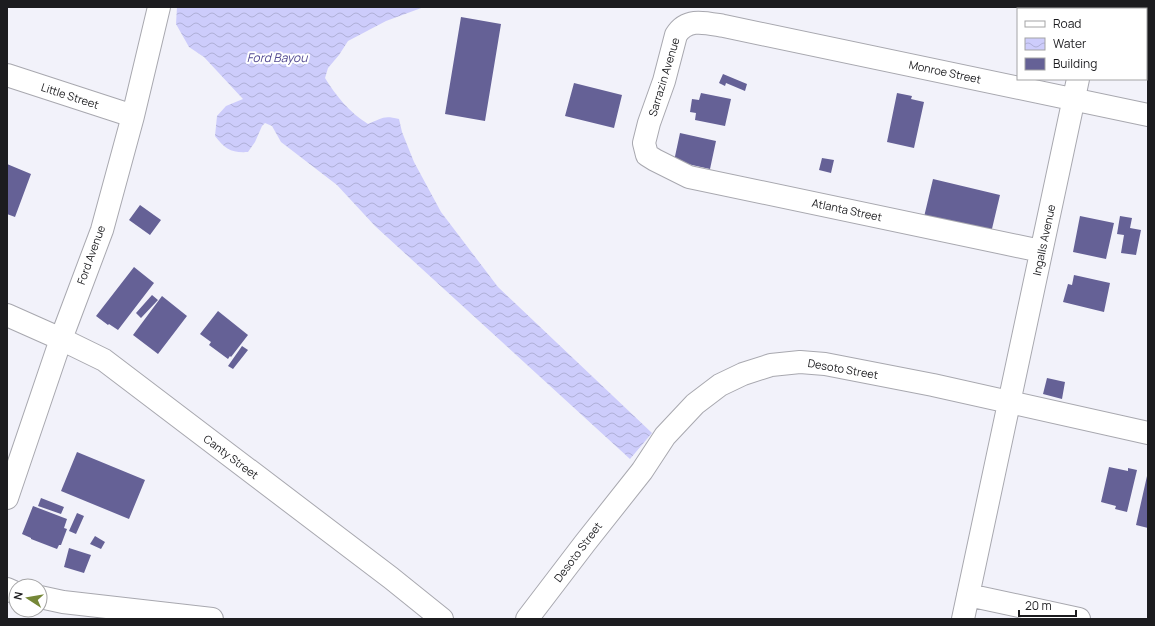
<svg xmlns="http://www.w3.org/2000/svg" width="1155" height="626" font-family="Manrope,sans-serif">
	<defs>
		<pattern id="water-waves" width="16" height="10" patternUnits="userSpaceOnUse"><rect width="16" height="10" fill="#cdccfb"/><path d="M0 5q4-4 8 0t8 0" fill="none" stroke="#afafd7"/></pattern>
	</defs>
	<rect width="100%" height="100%" fill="#f2f2fa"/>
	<path fill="url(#water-waves)" d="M 177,7 L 424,7 L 386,21 L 348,41 L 339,55 L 328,68 L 325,78 C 336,96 350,113 368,124 C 382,119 382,115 399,119 L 402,132 L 414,162 L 441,212 L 498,287 L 652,433 L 630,459 L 375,226 L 337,185 L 281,142 L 272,126 L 265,123 L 262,126 L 255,142 L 248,152 C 231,153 225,149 215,136 L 217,116 L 226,106 L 243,99 L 204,57 L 189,47 L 176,24 Z"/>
	<path fill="#656196" d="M 1132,7 L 1148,7 L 1148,33 L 1146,33 L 1146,9 L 1132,9 Z
		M 461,17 L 501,24 L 485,121 L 445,114 Z
		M 723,74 L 747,84 L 745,91 L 726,83 L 725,86 L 719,83 Z
		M 574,83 L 622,95 L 614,128 L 565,116 Z
		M 701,93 L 731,99 L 725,126 L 695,120 L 696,113 L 690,112 L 692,99 L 699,100 Z
		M 897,93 L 912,96 L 911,99 L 924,102 L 914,148 L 887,142 Z
		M 680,133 L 716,141 L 710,169 L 674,161 Z
		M 822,158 L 834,160 L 831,173 L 819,170 Z
		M 7,164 L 31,174 L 15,217 L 7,214 Z
		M 933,179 L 1000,195 L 991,233 L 924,217 Z
		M 140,205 L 161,220 L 150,235 L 129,220 Z
		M 1080,216 L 1114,223 L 1106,259 L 1073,252 Z
		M 1120,216 L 1132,218 L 1130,228 L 1141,230 L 1136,255 L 1121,253 L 1124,235 L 1117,234 Z
		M 134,267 L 154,283 L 118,330 L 109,324 L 108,325 L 96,316 Z
		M 1074,275 L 1110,283 L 1104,312 L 1063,302 L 1068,284 L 1072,285 Z
		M 152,295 L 158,300 L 141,318 L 136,313 Z
		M 162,296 L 187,316 L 158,354 L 133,335 Z
		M 218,311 L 248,335 L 231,357 L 230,356 L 228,359 L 209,345 L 211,342 L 200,334 Z
		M 242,346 L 248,350 L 233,369 L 228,366 Z
		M 1047,378 L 1065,382 L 1062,399 L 1043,394 Z
		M 77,452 L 145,480 L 129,519 L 61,491 Z
		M 1109,467 L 1128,471 L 1128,468 L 1137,470 L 1127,512 L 1115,509 L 1116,506 L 1101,502 Z
		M 1147,476 L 1148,476 L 1148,528 L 1136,525 Z
		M 41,498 L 64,507 L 61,514 L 38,506 Z
		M 33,506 L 67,519 L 64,528 L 67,529 L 61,545 L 59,545 L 57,549 L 31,539 L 31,538 L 22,534 Z
		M 77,513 L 84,516 L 76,534 L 69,531 Z
		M 95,536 L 105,542 L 101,549 L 90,544 Z
		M 69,548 L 91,555 L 84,573 L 64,567 Z"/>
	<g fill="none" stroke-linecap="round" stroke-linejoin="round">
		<g stroke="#a8a8af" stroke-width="24">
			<path id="minor" d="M 1093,9 L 1093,7
				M 7,75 L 133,116
				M 1041,251 L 689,177 L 655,160 L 647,155 L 644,143 L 649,123 L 664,81 L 676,35 C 687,17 706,23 724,26 L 1148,115
				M 7,315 L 61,339 L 104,360 L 391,578 L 442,619
				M 7,498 L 61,339 L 102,230 L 133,116 L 159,7
				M 7,589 L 16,593
				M 968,595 L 1079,619
				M 40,597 L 63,602 L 212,619
				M 527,619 L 585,543 L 642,471 L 665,436 L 695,404 L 720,385 L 743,374 L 771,365 L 800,362 L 825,364 L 933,385 L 1148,433
				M 963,619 L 1078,79"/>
		</g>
		<use href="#minor" stroke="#fff" stroke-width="22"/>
	</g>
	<g text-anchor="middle" stroke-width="4" stroke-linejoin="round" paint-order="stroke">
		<g font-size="11" fill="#1c1c1f" stroke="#fff">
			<text transform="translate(945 72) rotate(12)" y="4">Monroe Street</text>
			<text transform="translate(664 77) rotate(-73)" y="4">Sarrazin Avenue</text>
			<text transform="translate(70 96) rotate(18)" y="4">Little Street</text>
			<text transform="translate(847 210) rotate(12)" y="4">Atlanta Street</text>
			<text transform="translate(1044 240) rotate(-78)" y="4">Ingalls Avenue</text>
			<text transform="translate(91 255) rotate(-70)" y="4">Ford Avenue</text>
			<text transform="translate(843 369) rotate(10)" y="4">Desoto Street</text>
			<text transform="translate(231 457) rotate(37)" y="4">Canty Street</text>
			<text transform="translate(578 552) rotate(-53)" y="4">Desoto Street</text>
		</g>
		<g font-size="12" font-style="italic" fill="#544b92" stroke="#fff">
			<text x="277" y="62">Ford Bayou</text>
		</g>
	</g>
	<rect width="1155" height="626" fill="none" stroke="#1c1c1f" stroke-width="16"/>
	<rect x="1017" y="8" width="130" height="72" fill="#ffffff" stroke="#a4a4a5"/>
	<rect x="1025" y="21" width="20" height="6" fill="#ffffff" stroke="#a4a4a5"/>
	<text x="1053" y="28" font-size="12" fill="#1c1c1f">Road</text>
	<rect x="1025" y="38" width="20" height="12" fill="url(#water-waves)" stroke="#a4a4a5"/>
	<text x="1053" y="48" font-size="12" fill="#1c1c1f">Water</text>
	<rect x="1025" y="58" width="20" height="12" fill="#656196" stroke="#a4a4a5"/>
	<text x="1053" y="68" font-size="12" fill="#1c1c1f">Building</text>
	<g transform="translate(28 598) rotate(282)"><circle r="19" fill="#ffffff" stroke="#a4a4a5"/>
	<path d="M0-3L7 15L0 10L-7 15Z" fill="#758737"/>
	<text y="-6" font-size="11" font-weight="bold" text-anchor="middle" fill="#1c1c1f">N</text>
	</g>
	<path d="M1019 610v6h57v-6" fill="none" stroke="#1c1c1f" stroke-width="2"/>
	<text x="1025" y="610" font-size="12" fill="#1c1c1f" stroke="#ffffff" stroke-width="3" paint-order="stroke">20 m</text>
</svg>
